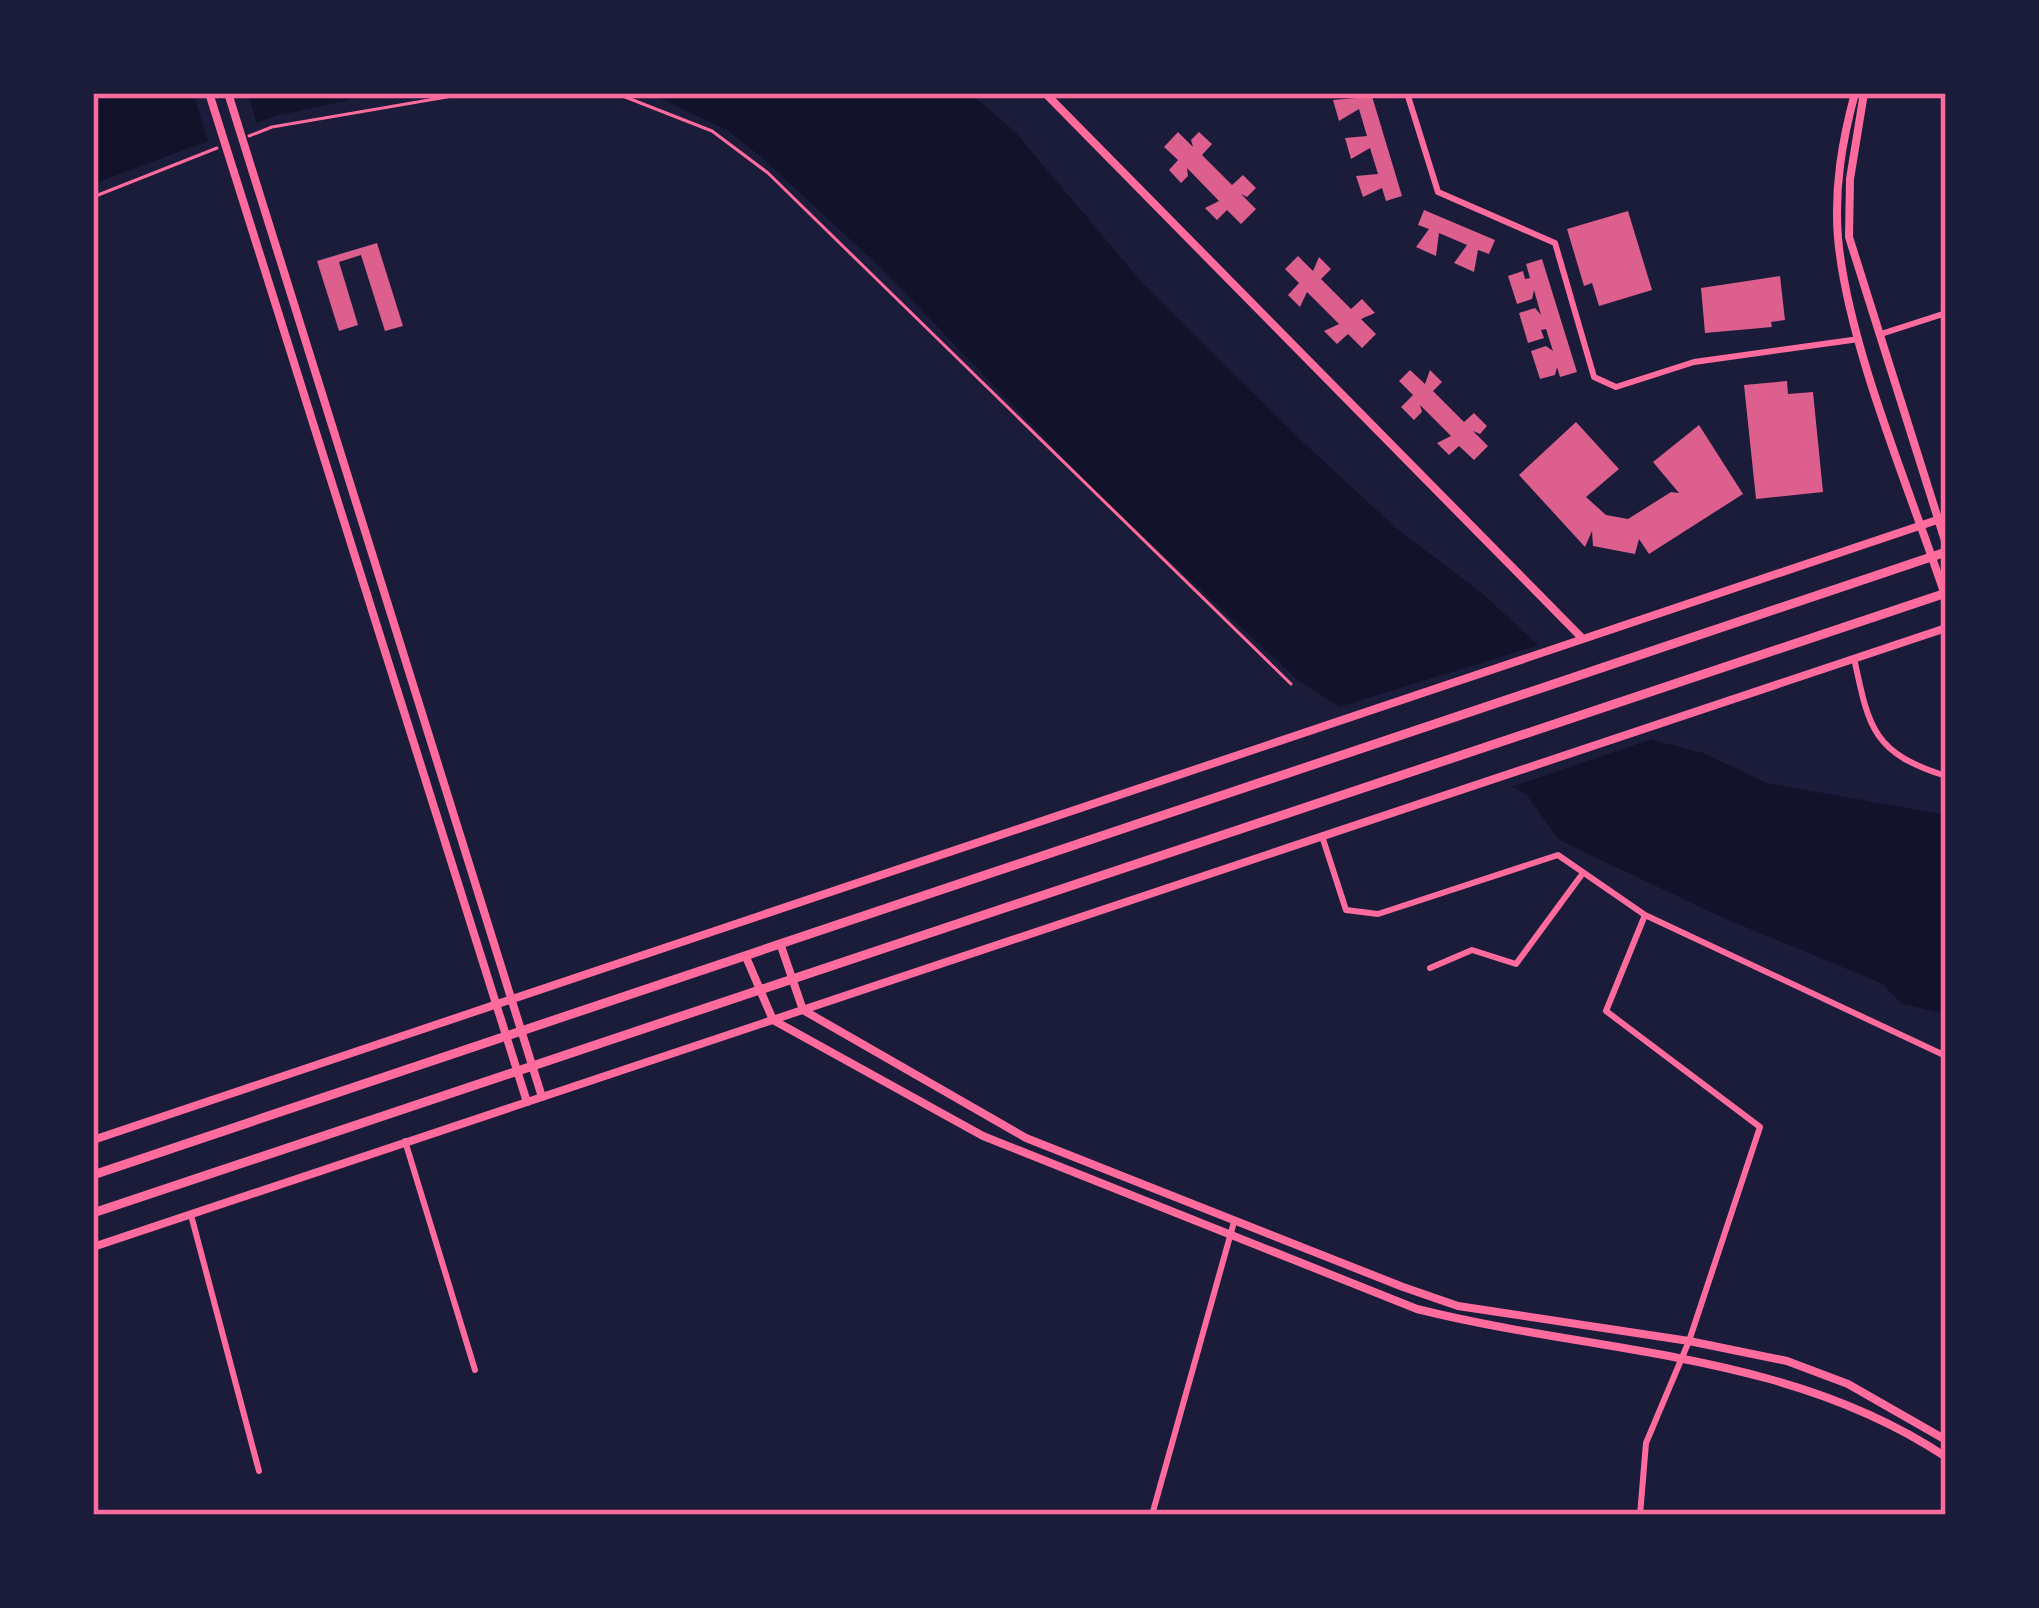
<svg xmlns="http://www.w3.org/2000/svg" width="2039" height="1608" font-family="Commissioner,sans-serif">
	<rect width="100%" height="100%" fill="#1b1b3a"/>
	<path fill="#12122b" d="M 93,93 L 382,93 L 275,116 L 93,184 Z
		M 649,93 L 970,93 L 1015,132 L 1144,285 L 1305,444 L 1396,528 L 1484,595 L 1589,692 L 1656,741 L 1703,753 L 1767,783 L 1946,815 L 1946,1014 L 1901,1004 L 1883,984 L 1717,915 L 1559,840 L 1526,794 L 1434,744 L 1349,713 L 1299,681 L 1099,495 L 882,269 L 760,156 L 727,130 Z"/>
	<path fill="#1b1b3a" d="M 193,93 L 248,93 L 258,128 L 209,144 Z
		M 1542,644 L 1661,736 L 1505,789 L 1432,750 L 1377,732 L 1332,709 Z"/>
	<path fill="#dd5f8e" d="M 1354,93 L 1371,93 L 1402,196 L 1386,201 L 1382,188 L 1363,197 L 1356,176 L 1378,174 L 1370,148 L 1351,159 L 1345,138 L 1367,136 L 1359,109 L 1339,121 L 1333,100 L 1356,98 Z
		M 1178,132 L 1193,147 L 1191,140 L 1199,132 L 1212,144 L 1202,155 L 1232,185 L 1243,175 L 1256,188 L 1247,197 L 1241,194 L 1256,209 L 1241,224 L 1227,210 L 1217,220 L 1205,208 L 1219,201 L 1187,168 L 1188,176 L 1181,183 L 1169,170 L 1178,160 L 1164,147 Z
		M 1424,210 L 1495,240 L 1489,254 L 1478,250 L 1474,272 L 1454,263 L 1467,245 L 1439,233 L 1436,256 L 1416,247 L 1429,229 L 1418,225 Z
		M 1628,211 L 1652,290 L 1599,306 L 1592,283 L 1584,286 L 1567,229 Z
		M 377,243 L 403,326 L 385,331 L 361,255 L 339,262 L 358,325 L 339,331 L 317,261 Z
		M 1298,256 L 1313,271 L 1319,257 L 1331,269 L 1321,279 L 1351,309 L 1362,299 L 1375,313 L 1361,319 L 1376,334 L 1362,348 L 1348,334 L 1337,344 L 1324,331 L 1339,324 L 1307,292 L 1300,307 L 1288,295 L 1299,283 L 1285,269 Z
		M 1542,259 L 1577,372 L 1560,377 L 1557,367 L 1555,375 L 1540,379 L 1531,351 L 1546,346 L 1553,351 L 1546,329 L 1541,330 L 1544,338 L 1528,343 L 1519,313 L 1535,308 L 1541,315 L 1534,290 L 1532,299 L 1517,304 L 1508,276 L 1523,271 L 1525,279 L 1530,278 L 1526,264 Z
		M 1780,276 L 1785,320 L 1771,322 L 1772,327 L 1705,333 L 1701,288 Z
		M 1410,370 L 1425,384 L 1430,370 L 1442,382 L 1433,391 L 1464,422 L 1474,413 L 1487,426 L 1480,434 L 1473,431 L 1488,446 L 1474,460 L 1459,446 L 1449,455 L 1437,443 L 1451,436 L 1420,405 L 1422,412 L 1414,420 L 1401,407 L 1413,395 L 1399,381 Z
		M 1787,381 L 1788,394 L 1813,392 L 1823,492 L 1756,499 L 1744,385 Z
		M 1576,422 L 1619,469 L 1586,497 L 1606,515 L 1628,519 L 1671,492 L 1679,493 L 1653,462 L 1699,425 L 1743,494 L 1649,554 L 1639,539 L 1635,554 L 1593,546 L 1592,531 L 1585,547 L 1519,475 Z"/>
	<g fill="none" stroke-linecap="round" stroke-linejoin="round">
		<path stroke="#ff6b9d" stroke-width="3" d="M 615,93 L 712,131 L 768,173 L 1291,684
			M 249,136 L 272,127 L 470,93
			M 93,197 L 217,148"/>
		<path stroke="#ff6b9d" stroke-width="6" d="M 1407,93 L 1438,192 L 1555,243 L 1594,377 L 1616,387 L 1694,362 L 1859,339
			M 1881,334 L 1946,313
			M 1854,658 C 1869,729 1873,753 1946,776
			M 1322,836 L 1346,910 L 1378,914 L 1558,855 L 1645,915 L 1946,1056
			M 1430,968 L 1472,950 L 1516,964 L 1583,873
			M 405,1141 L 475,1370
			M 191,1215 L 259,1471
			M 1152,1515 L 1234,1222
			M 1640,1515 L 1646,1443 L 1689,1341 L 1760,1127 L 1606,1011 L 1645,915"/>
		<path stroke="#ff6b9d" stroke-width="8" d="M 1045,93 L 1582,638
			M 1855,93 C 1842,141 1834,188 1838,238 C 1848,347 1911,492 1946,598
			M 1864,93 L 1850,179 L 1849,237 L 1946,544
			M 781,946 L 803,1010 L 1026,1138 L 1403,1287 L 1458,1306 L 1689,1341 L 1787,1361 L 1848,1384 L 1946,1440
			M 746,957 L 773,1020 L 983,1136 L 1417,1309 C 1597,1354 1787,1351 1946,1457
			M 93,1140 L 1946,517
			M 93,1247 L 1946,628"/>
		<path stroke="#ff6b9d" stroke-width="8" d="M 209,93 L 527,1102
			M 228,93 L 542,1097"/>
		<path stroke="#ff6b9d" stroke-width="9" d="M 93,1175 L 1946,552
			M 93,1213 L 1946,593"/>
	</g>
	<rect width="2039" height="1608" fill="none" stroke="#1b1b3a" stroke-width="192"/>
	<rect x="96" y="96" width="1847" height="1416" fill="none" stroke="#ff6b9d" stroke-width="4.5"/>
</svg>
